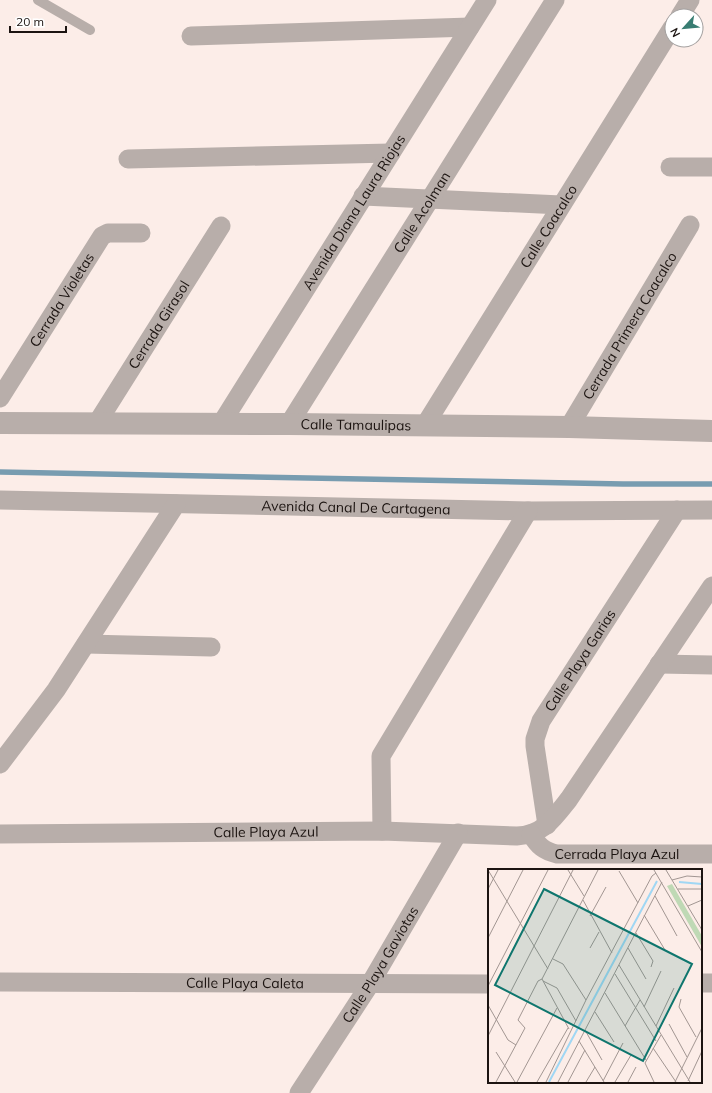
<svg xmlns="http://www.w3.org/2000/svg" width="712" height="1093" font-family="Mulish,sans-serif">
	<rect width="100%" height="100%" fill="#fcede8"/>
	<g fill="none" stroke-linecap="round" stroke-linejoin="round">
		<path stroke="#789cb0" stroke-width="5.5" d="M 0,472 L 623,484 L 712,484"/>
		<path stroke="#b8aeaa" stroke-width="10" d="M 38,0 L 90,30"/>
		<g stroke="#b8aeaa" stroke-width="19">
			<path d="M 680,16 L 690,0"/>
			<path d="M 191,36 L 470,27"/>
			<path d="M 128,159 L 391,153"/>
			<path d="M 670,167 L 712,167"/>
			<path d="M 363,196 L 561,205"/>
			<path id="s1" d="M 0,398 L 102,236 L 108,233 L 141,233"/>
			<path id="s2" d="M 97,423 L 221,226"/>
			<path id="s3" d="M 221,424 L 487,0"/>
			<path id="s4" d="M 289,424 L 555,0"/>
			<path id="s5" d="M 425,425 L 672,28"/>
			<path id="s6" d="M 569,427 L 690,225"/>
			<path id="s7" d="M 0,500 L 528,511 L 712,510"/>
			<path d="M 86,644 L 211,647"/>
			<path d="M 659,664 L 712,665"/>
			<path d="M 0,764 L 56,690 L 176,504"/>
			<path id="s8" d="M 547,825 L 535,746 L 535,739 L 541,721 L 677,510"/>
			<path d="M 382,831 L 381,756 L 528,511"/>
			<path id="s9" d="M 0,834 L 382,831 L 517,836 C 543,835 554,818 569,799 L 712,586"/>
			<path id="s10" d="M 531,834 C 538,846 544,851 557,854 L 712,854"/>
			<path id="s11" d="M 0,982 L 489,984"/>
			<path d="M 701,983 L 712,983"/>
			<path id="s12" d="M 299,1093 L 370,984 L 458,833"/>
		</g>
		<path stroke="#b8aeaa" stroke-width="22" id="s13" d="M 0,423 L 289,424 L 569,427 L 712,431"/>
	</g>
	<g text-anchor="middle" stroke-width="3.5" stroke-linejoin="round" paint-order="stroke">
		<g font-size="14" fill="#1c1411" stroke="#fff">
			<text dy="5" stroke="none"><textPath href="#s4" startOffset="250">Calle Acolman</textPath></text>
			<text dy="5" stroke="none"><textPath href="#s3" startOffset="250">Avenida Diana Laura Riojas</textPath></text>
			<text dy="5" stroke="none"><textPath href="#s5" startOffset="234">Calle Coacalco</textPath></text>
			<text dy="5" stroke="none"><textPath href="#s1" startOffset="116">Cerrada Violetas</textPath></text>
			<text dy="5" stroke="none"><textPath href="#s2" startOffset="116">Cerrada Girasol</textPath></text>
			<text dy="5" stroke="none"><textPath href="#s6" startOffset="118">Cerrada Primera Coacalco</textPath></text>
			<text dy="5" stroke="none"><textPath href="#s13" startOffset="356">Calle Tamaulipas</textPath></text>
			<text dy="5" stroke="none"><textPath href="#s7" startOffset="356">Avenida Canal De Cartagena</textPath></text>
			<text dy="5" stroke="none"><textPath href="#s8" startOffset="178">Calle Playa Garias</textPath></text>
			<text dy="5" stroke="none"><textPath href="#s9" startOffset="266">Calle Playa Azul</textPath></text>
			<text dy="5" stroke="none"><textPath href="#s10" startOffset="94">Cerrada Playa Azul</textPath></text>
			<text dy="5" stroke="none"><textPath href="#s12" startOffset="152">Calle Playa Gaviotas</textPath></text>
			<text dy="5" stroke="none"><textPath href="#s11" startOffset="245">Calle Playa Caleta</textPath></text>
		</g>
	</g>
	<g transform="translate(488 869)">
		<rect width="214" height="214" fill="#fcede8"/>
		<path d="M 184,15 L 214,67 L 214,78 L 179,17 Z" fill="#bfd9b5"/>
		<path fill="none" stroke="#a0d7f4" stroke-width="2" d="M 191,13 L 214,15M 61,213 L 169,12"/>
		<path fill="none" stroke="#a29692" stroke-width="1" d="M 0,1 L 60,100M 80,1 L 96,27M 166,1 L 214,83M 178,1 L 214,61M 131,2 L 150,34M 184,11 L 199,7 L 214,8M 0,20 L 10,1M 190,20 L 214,20M 167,27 L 189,67M 95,31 L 124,84M 200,37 L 214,31M 156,46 L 177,81M 102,47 L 118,18M 148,64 L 165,92 L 163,98M 0,69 L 35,1M 102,79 L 111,63M 140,79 L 158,110M 65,90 L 75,95 L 98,131M 131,96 L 202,213M 127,105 L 168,172M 54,110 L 110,1M 54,110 L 81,160M 55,112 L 69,119 L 88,152M 0,117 L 60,1M 117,124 L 158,191M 193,130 L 191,138 L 208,168M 0,136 L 20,171 L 28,176M 156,138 L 173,102M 107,143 L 126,173M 181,155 L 199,188M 137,157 L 152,131M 168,157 L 186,119M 97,161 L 114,191M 0,167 L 85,1M 91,172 L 116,213M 165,179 L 188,213M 8,183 L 27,213M 115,212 L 135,174M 200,212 L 214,182M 8,213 L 37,159 L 30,151 L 50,112 L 54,110M 29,213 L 69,139M 49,213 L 80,159M 58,213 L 98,131 L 164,7 L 168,4M 70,213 L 174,13M 80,213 L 97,181M 98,213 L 107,198M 127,213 L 143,186M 140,213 L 148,198M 166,213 L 157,194 L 173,166M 187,213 L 214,159"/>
		<path fill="#0f766e" fill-opacity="0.15" stroke="#0f766e" stroke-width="2" d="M 56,20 L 204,95 L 155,192 L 7,116 Z"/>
		<rect width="214" height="214" fill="none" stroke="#1c1411" stroke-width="2"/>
	</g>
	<g transform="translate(684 28) rotate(243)"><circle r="19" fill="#ffffff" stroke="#a4a1a0"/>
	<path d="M0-3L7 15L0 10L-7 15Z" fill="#387d72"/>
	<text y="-6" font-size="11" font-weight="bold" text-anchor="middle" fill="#1c1411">N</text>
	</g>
	<path d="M10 26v6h56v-6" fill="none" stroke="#1c1411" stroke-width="2"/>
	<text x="16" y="26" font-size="12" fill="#1c1411" stroke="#ffffff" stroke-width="3" paint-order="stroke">20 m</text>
</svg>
